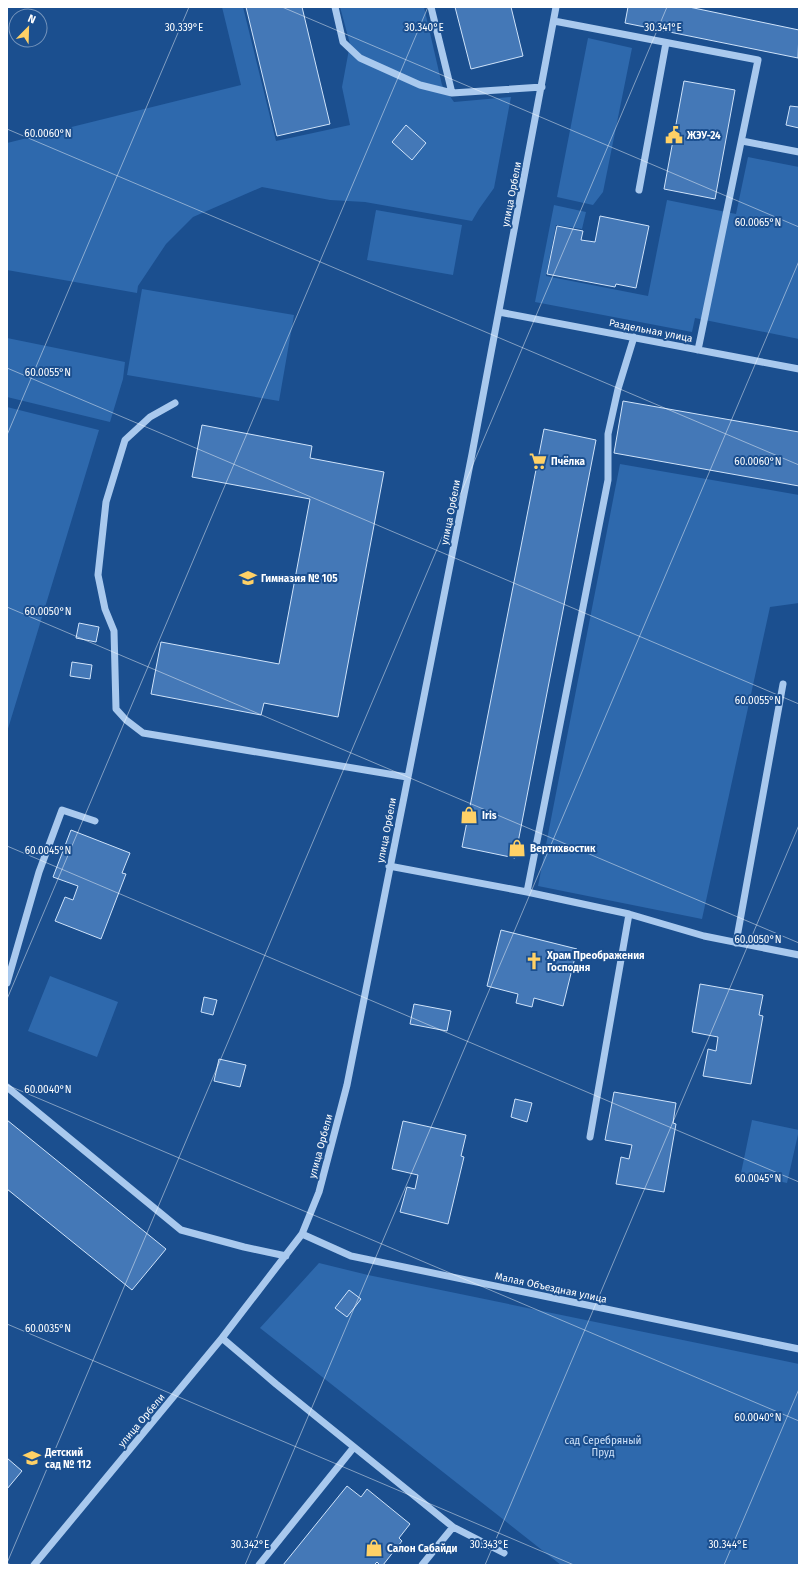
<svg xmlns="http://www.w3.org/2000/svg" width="806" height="1572" font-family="'Fira Sans',sans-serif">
	<rect width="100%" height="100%" fill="#1b4f8f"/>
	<path fill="#2e69ad" d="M 222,7 L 243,7 L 276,141 L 350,125 L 342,87 L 350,44 L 340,7 L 424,7 L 442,85 L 454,102 L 511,97 L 494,188 L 479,209 L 472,221 L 365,202 L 330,200 L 262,187 L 193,217 L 166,244 L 138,286 L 137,293 L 7,270 L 7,143 L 241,85 Z
		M 588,38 L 632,48 L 603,192 L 593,205 L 557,197 Z
		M 748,157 L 799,167 L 799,339 L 695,318 L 692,332 L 535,302 L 554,205 L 586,212 L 582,229 L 556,225 L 546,276 L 648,296 L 667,200 L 736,214 Z
		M 376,210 L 462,225 L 453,275 L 367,260 Z
		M 142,289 L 294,315 L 279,401 L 127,375 Z
		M 7,338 L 125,362 L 123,379 L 110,422 L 7,397 Z
		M 7,407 L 99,430 L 7,732 Z
		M 620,464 L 799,495 L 799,603 L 770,607 L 702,919 L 538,886 Z
		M 50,976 L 118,1002 L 97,1057 L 28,1031 Z
		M 752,1120 L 799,1130 L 787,1183 L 741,1173 Z
		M 319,1263 L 368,1275 L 799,1364 L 799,1565 L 561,1565 L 260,1328 Z"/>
	<path fill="#4478b7" stroke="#cfe3fa" d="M 246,7 L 302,7 L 330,124 L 277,136 Z
		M 455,7 L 511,7 L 523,56 L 471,69 Z
		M 628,7 L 689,7 L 799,30 L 798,58 L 625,23 Z
		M 684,81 L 735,90 L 715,199 L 664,189 Z
		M 790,106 L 799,107 L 799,128 L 786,125 Z
		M 406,125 L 426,143 L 412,160 L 392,142 Z
		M 600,216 L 649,226 L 636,288 L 616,284 L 615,287 L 547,274 L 557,226 L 583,231 L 581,240 L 595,242 Z
		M 623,401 L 799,432 L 799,486 L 614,453 Z
		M 202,425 L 312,446 L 310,458 L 384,472 L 338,717 L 264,703 L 261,715 L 151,694 L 161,642 L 279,664 L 310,499 L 192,477 Z
		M 544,429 L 596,440 L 515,858 L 462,847 Z
		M 79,623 L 99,627 L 96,642 L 76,638 Z
		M 72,662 L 92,665 L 90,679 L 70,676 Z
		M 71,830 L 130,853 L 122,873 L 126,874 L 101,939 L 55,921 L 65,897 L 73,900 L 78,886 L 53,877 Z
		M 501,930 L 577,949 L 563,1006 L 534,998 L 532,1007 L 516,1003 L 518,994 L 487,986 Z
		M 700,984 L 763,995 L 759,1015 L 763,1016 L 751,1084 L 703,1076 L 708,1049 L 716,1051 L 718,1037 L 692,1032 Z
		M 204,997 L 217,1000 L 213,1015 L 201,1012 Z
		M 414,1004 L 451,1011 L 447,1031 L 410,1024 Z
		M 219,1059 L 246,1065 L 240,1087 L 214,1081 Z
		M 614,1092 L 676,1103 L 673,1123 L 676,1124 L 664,1192 L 616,1184 L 621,1157 L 629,1159 L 632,1145 L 605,1140 Z
		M 515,1099 L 532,1103 L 527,1122 L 511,1117 Z
		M 7,1120 L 166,1249 L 132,1290 L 7,1189 Z
		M 403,1121 L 466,1135 L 461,1156 L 464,1157 L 448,1224 L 400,1212 L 407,1187 L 415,1189 L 418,1175 L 392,1169 Z
		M 349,1290 L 361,1299 L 347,1317 L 335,1308 Z
		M 7,1458 L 22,1471 L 7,1489 Z
		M 347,1486 L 361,1497 L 367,1489 L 410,1524 L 399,1538 L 402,1541 L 383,1565 L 380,1565 L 377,1562 L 374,1565 L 283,1565 Z"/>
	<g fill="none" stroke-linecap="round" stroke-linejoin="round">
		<path stroke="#a9c9ee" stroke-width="7" d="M 335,7 L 343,42 L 360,58 L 420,85 L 452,93 L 542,87
			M 431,7 L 452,93
			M 554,21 L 758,60 L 698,350
			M 742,141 L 799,152
			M 639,190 L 666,43
			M 499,312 L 799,369
			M 175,403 L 150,417 L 125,440 L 106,502 L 98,575 L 105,609 L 114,631 L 116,709 L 126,720 L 143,733 L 407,777
			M 389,866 L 527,892 L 629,914 L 704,936 L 799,955
			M 527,892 L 608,480 L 608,434 L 618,389 L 634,337
			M 736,943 L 783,684
			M 7,983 L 39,872 L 62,810 L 95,821
			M 7,1087 L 181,1230 L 244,1247 L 286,1256
			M 590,1137 L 629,914
			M 302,1234 L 351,1256 L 799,1349
			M 222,1338 L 276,1384 L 453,1527 L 504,1553
			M 34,1565 L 222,1338 L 302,1234 L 319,1192 L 347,1085 L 472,454 L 556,7
			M 259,1565 L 354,1447
			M 422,1565 L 453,1527"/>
	</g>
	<path fill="none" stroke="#fff" stroke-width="1" stroke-opacity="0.45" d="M 282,7 L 799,227M 7,129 L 799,465M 7,368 L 799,704M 7,435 L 189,7M 7,607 L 799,943M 7,846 L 799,1182M 7,999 L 428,7M 7,1085 L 799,1421M 7,1324 L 574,1565M 7,1563 L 667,7M 7,1563 L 11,1565M 245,1565 L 799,261M 485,1565 L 799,825M 724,1565 L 799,1389"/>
	<defs>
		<g id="civic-bare" transform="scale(1.38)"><path d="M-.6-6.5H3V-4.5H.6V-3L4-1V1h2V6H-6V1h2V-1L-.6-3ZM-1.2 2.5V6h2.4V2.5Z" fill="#ffd166" stroke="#1b4f8f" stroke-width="2.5" paint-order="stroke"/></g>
		<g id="supermarket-bare" transform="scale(1.38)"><path d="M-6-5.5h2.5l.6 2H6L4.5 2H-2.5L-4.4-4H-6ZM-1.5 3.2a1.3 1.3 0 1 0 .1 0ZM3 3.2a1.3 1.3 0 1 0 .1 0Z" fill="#ffd166" stroke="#1b4f8f" stroke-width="2.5" paint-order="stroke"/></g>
		<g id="school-bare" transform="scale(1.38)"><path d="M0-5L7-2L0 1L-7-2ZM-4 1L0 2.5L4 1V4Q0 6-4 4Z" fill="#ffd166" stroke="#1b4f8f" stroke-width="2.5" paint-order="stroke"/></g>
		<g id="shop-bare" transform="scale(1.38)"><path d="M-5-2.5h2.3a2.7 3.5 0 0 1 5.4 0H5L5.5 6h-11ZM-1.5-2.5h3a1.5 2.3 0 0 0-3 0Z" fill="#ffd166" stroke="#1b4f8f" stroke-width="2.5" paint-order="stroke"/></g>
		<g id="church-bare" transform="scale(1.38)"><path d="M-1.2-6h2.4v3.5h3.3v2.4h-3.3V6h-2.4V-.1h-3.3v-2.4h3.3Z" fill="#ffd166" stroke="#1b4f8f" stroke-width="2.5" paint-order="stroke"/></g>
	</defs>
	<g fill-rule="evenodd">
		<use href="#civic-bare" x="674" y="135"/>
		<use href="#supermarket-bare" x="538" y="461"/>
		<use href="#school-bare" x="248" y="578"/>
		<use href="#shop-bare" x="469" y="815"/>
		<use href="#shop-bare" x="517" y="848"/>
		<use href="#church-bare" x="534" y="961"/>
		<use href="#school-bare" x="32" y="1458"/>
		<use href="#shop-bare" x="374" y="1548"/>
	</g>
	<g text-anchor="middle" stroke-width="4" stroke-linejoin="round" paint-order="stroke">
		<g font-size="10" font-weight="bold" fill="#fff" stroke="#1b4f8f" text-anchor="start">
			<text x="687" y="139">ЖЭУ-24</text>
			<text x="551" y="465">Пчёлка</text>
			<text x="261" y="582">Гимназия № 105</text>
			<text x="482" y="819">Iris</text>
			<text x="530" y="852">Вертихвостик</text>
			<text x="547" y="959">Храм Преображения<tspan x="547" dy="12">Господня</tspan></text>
			<text x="45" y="1456">Детский<tspan x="45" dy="12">сад № 112</tspan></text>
			<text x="387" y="1552">Салон Сабайди</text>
		</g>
		<g font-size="10" fill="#fff" stroke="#1b4f8f">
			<text transform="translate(511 194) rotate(-79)" y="4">улица Орбели</text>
			<text transform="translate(651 330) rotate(11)" y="4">Раздельная улица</text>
			<text transform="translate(450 512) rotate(-79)" y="4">улица Орбели</text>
			<text transform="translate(386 830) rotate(-79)" y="4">улица Орбели</text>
			<text transform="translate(320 1146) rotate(-75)" y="4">улица Орбели</text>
			<text transform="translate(551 1287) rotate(12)" y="4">Малая Объездная улица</text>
			<text transform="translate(141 1420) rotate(-50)" y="4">улица Орбели</text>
		</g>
		<g font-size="10" fill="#cfe3fa" stroke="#1b4f8f">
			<text x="603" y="1444">сад Серебряный<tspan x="603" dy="12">Пруд</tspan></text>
		</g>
	</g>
	<g font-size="10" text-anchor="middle" fill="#fff" stroke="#1b4f8f" stroke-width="4" stroke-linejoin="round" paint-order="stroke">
		<text x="184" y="31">30.339°E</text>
		<text x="424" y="31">30.340°E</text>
		<text x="663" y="31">30.341°E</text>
		<text x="48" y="137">60.0060°N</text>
		<text x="758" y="226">60.0065°N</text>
		<text x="48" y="376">60.0055°N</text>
		<text x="758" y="465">60.0060°N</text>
		<text x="48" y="615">60.0050°N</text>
		<text x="758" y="704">60.0055°N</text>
		<text x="48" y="854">60.0045°N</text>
		<text x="758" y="943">60.0050°N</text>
		<text x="48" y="1093">60.0040°N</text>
		<text x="758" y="1182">60.0045°N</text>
		<text x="48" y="1332">60.0035°N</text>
		<text x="758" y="1421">60.0040°N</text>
		<text x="250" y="1548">30.342°E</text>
		<text x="489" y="1548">30.343°E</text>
		<text x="728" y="1548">30.344°E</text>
	</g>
	<rect width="806" height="1572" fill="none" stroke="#ffffff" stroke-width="16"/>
	<g transform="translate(28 28) rotate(23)"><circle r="19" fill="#1b4f8f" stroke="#7695bc"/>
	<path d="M0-3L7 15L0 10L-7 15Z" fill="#ffd166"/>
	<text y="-6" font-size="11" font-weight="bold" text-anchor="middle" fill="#ffffff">N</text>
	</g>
</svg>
